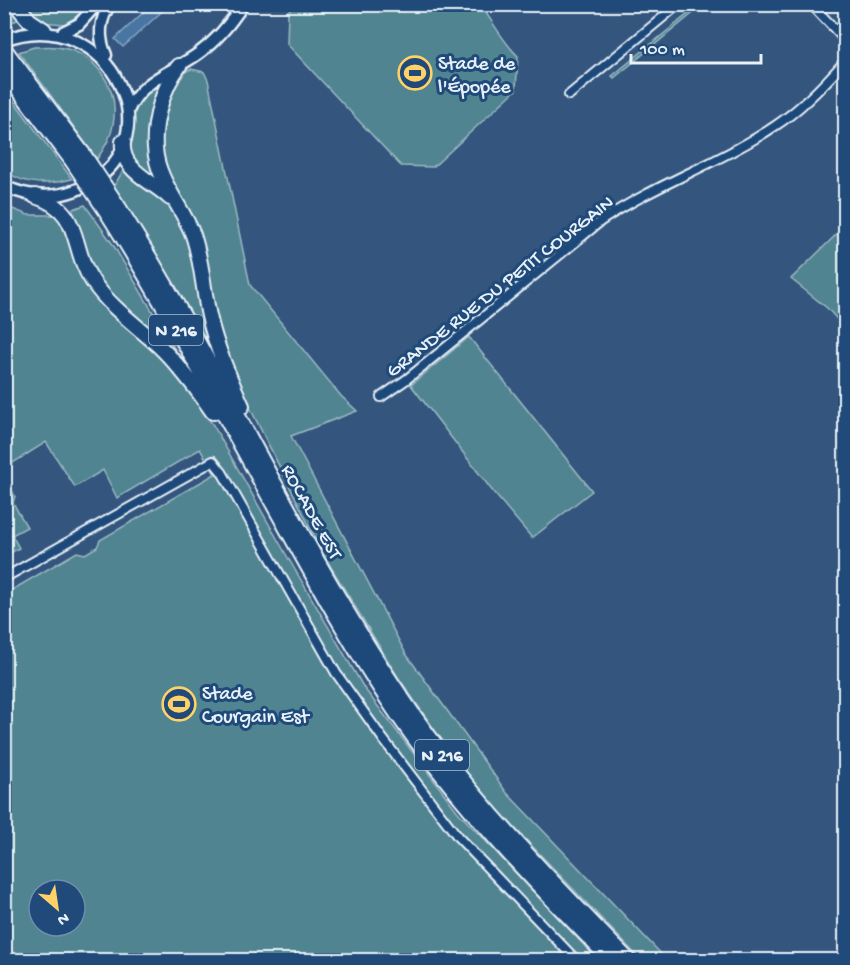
<svg xmlns="http://www.w3.org/2000/svg" width="850" height="965" font-family="'Gochi Hand',sans-serif">
	<rect width="100%" height="100%" fill="#34557d"/>
	<filter id="ink" filterUnits="userSpaceOnUse"><feTurbulence type="fractalNoise" baseFrequency=".0167" numOctaves="2"/><feDisplacementMap in="SourceGraphic" scale="12" xChannelSelector="R" yChannelSelector="G"/><feConvolveMatrix kernelMatrix="1 2 1 2 8 2 1 2 1" color-interpolation-filters="sRGB"/></filter>
	<g filter="url(#ink)">
		<path fill="#508490" stroke="#9cbac4" stroke-width="1.5" fill-rule="evenodd" d="M 4,5 L 11,5 L 21,19 L 5,24 Z
			M 23,5 L 88,5 L 79,15 L 65,24 L 40,22 Z
			M 295,5 L 480,5 C 493,21 502,41 518,56 L 516,90 L 433,167 L 401,166 L 287,44 L 288,11 Z
			M 699,5 L 703,5 L 614,78 L 612,76 Z
			M 34,47 C 41,47 50,46 57,47 C 96,52 120,88 113,125 C 111,138 104,148 97,159 L 19,52 Z
			M 191,69 L 204,72 L 208,80 L 250,285 L 341,396 L 357,411 L 291,436 L 406,654 L 507,793 L 667,960 L 641,960 L 489,801 L 448,749 L 398,677 L 326,559 L 245,398 L 226,354 L 213,302 L 201,237 L 163,164 L 160,138 L 169,102 L 177,79 L 182,73 Z
			M 163,83 L 150,140 L 161,182 L 137,168 L 128,148 L 135,110 L 147,94 Z
			M 4,89 L 5,89 L 72,179 C 48,185 26,186 5,171 Z
			M 124,169 L 164,196 L 190,234 L 222,369 L 114,186 Z
			M 85,205 L 112,243 L 189,373 L 188,389 L 213,425 L 287,556 L 364,688 L 458,812 L 598,960 L 5,960 L 5,594 L 77,552 L 85,554 L 97,547 L 100,540 L 215,474 L 200,449 L 117,498 L 103,470 L 75,487 L 46,442 L 5,468 L 5,206 L 28,215 L 56,215 ZM 39,890 L 75,890 L 75,926 L 39,926 Z
			M 845,226 L 845,328 L 827,308 L 791,279 Z
			M 469,337 L 592,491 L 532,538 L 494,493 L 411,385 Z
			M 4,477 L 15,496 L 13,503 L 27,527 L 12,535 L 19,548 L 5,556 Z"/>
		<path fill="#4875a3" stroke="#88a7c5" stroke-width="1.5" d="M 152,4 L 169,5 L 123,47 L 115,39 Z"/>
		<g fill="none" stroke-linecap="round" stroke-linejoin="round">
			<path stroke="#88a7c5" stroke-width="2" d="M 836,960 L 846,953"/>
			<g stroke="#e8f1f8" stroke-width="12">
				<path id="street" d="M 811,4 L 846,41
					M 569,95 L 679,4
					M 381,397 L 407,379 L 601,221 C 656,184 720,163 775,126 C 801,109 825,84 846,60
					M 4,578 L 213,461 L 222,472 L 336,673 L 383,739 L 458,837 L 576,960"/>
			</g>
			<g stroke="#e8f1f8" stroke-width="15">
				<path id="secondary" d="M 63,32 L 79,24 L 97,4
					M 4,40 C 110,0 182,148 76,190 C 52,199 27,197 4,186
					M 106,55 C 98,37 99,21 110,4
					M 128,111 C 140,80 175,71 199,53 C 217,40 231,23 243,4"/>
			</g>
			<g stroke="#e8f1f8" stroke-width="18">
				<path id="highway" d="M 16,4 L 29,20 L 44,30
					M 4,49 L 83,154
					M 179,66 C 163,87 153,122 155,148 C 157,181 182,206 193,235 C 202,261 203,289 209,316 C 216,347 229,377 242,406
					M 4,70 L 71,159
					M 123,142 C 120,171 153,181 170,198
					M 35,196 C 84,211 69,247 93,282 C 110,307 136,325 158,345 C 179,365 197,389 213,412
					M 119,208 C 220,367 295,541 401,697 C 466,794 547,877 628,960
					M 107,212 C 171,314 227,421 285,525 C 320,588 354,650 394,709 C 457,802 533,881 611,960"/>
			</g>
			<use href="#street" stroke="#1f4a7a" stroke-width="8"/>
			<use href="#secondary" stroke="#1f4a7a" stroke-width="10"/>
			<use href="#highway" stroke="#1f4a7a" stroke-width="14"/>
			<g stroke="#e8f1f8" stroke-width="18" stroke-linecap="butt">
				<path id="highway-bridge" d="M 83,154 L 119,208
					M 71,159 L 107,212"/>
			</g>
			<use href="#highway-bridge" stroke="#1f4a7a" stroke-width="14"/>
		</g>
	</g>
	<defs>
		<g id="stadium-ring" transform="scale(1.725)"><circle r="9.5" fill="#1f4a7a" stroke="#ffd166" stroke-width="1.5"/><path d="M0-5a6.5 5 0 1 0 0 10a6.5 5 0 1 0 0-10ZM-3.5-1.8h7v3.6h-7Z" fill="#ffd166"/></g>
	</defs>
	<g fill-rule="evenodd">
		<use href="#stadium-ring" x="415" y="73"/>
		<use href="#stadium-ring" x="179" y="704"/>
	</g>
	<g text-anchor="middle" stroke-width="6" stroke-linejoin="round" paint-order="stroke">
		<g fill="#1f4a7a" stroke="#acbfd2" stroke-width="1.5">
			<rect x="149" y="315" width="54" height="30" rx="4.5"/>
			<rect x="415" y="740" width="54" height="30" rx="4.5"/>
		</g>
		<g font-size="18" font-weight="bold" fill="#e8f1f8">
			<text x="176" y="336">N 216</text>
			<text x="442" y="761">N 216</text>
		</g>
		<g font-size="20" fill="#e8f1f8" stroke="#1f4a7a" text-anchor="start">
			<text x="438" y="69">Stade de<tspan x="438" dy="23">l'Épopée</tspan></text>
			<text x="202" y="699">Stade<tspan x="202" dy="23">Courgain Est</tspan></text>
		</g>
		<g font-size="20" fill="#e8f1f8" stroke="#1f4a7a">
			<text transform="translate(499 285) rotate(-38)" y="7">GRANDE RUE DU PETIT COURGAIN</text>
			<text transform="translate(313 511) rotate(61)" y="7">ROCADE EST</text>
		</g>
	</g>
	<rect width="850" height="965" fill="none" stroke="#1f4a7a" stroke-width="24"/>
	<rect x="12" y="12" width="826" height="941" fill="none" stroke="#e8f1f8" stroke-width="2" filter="url(#ink)"/>
	<g transform="translate(57 908) rotate(151)"><circle r="28" fill="#1f4a7a" stroke="#6f8dac" stroke-width="1.5"/>
	<path d="M0-4.5L10 22L0 15L-10 22Z" fill="#ffd166"/>
	<text y="-9" font-size="16" font-weight="bold" text-anchor="middle" fill="#e8f1f8">N</text>
	</g>
	<path d="M631 54v9h130v-9" fill="none" stroke="#e8f1f8" stroke-width="3"/>
	<text x="640" y="54" font-size="18" fill="#e8f1f8" stroke="#1f4a7a" stroke-width="4.5" paint-order="stroke">100 m</text>
</svg>
